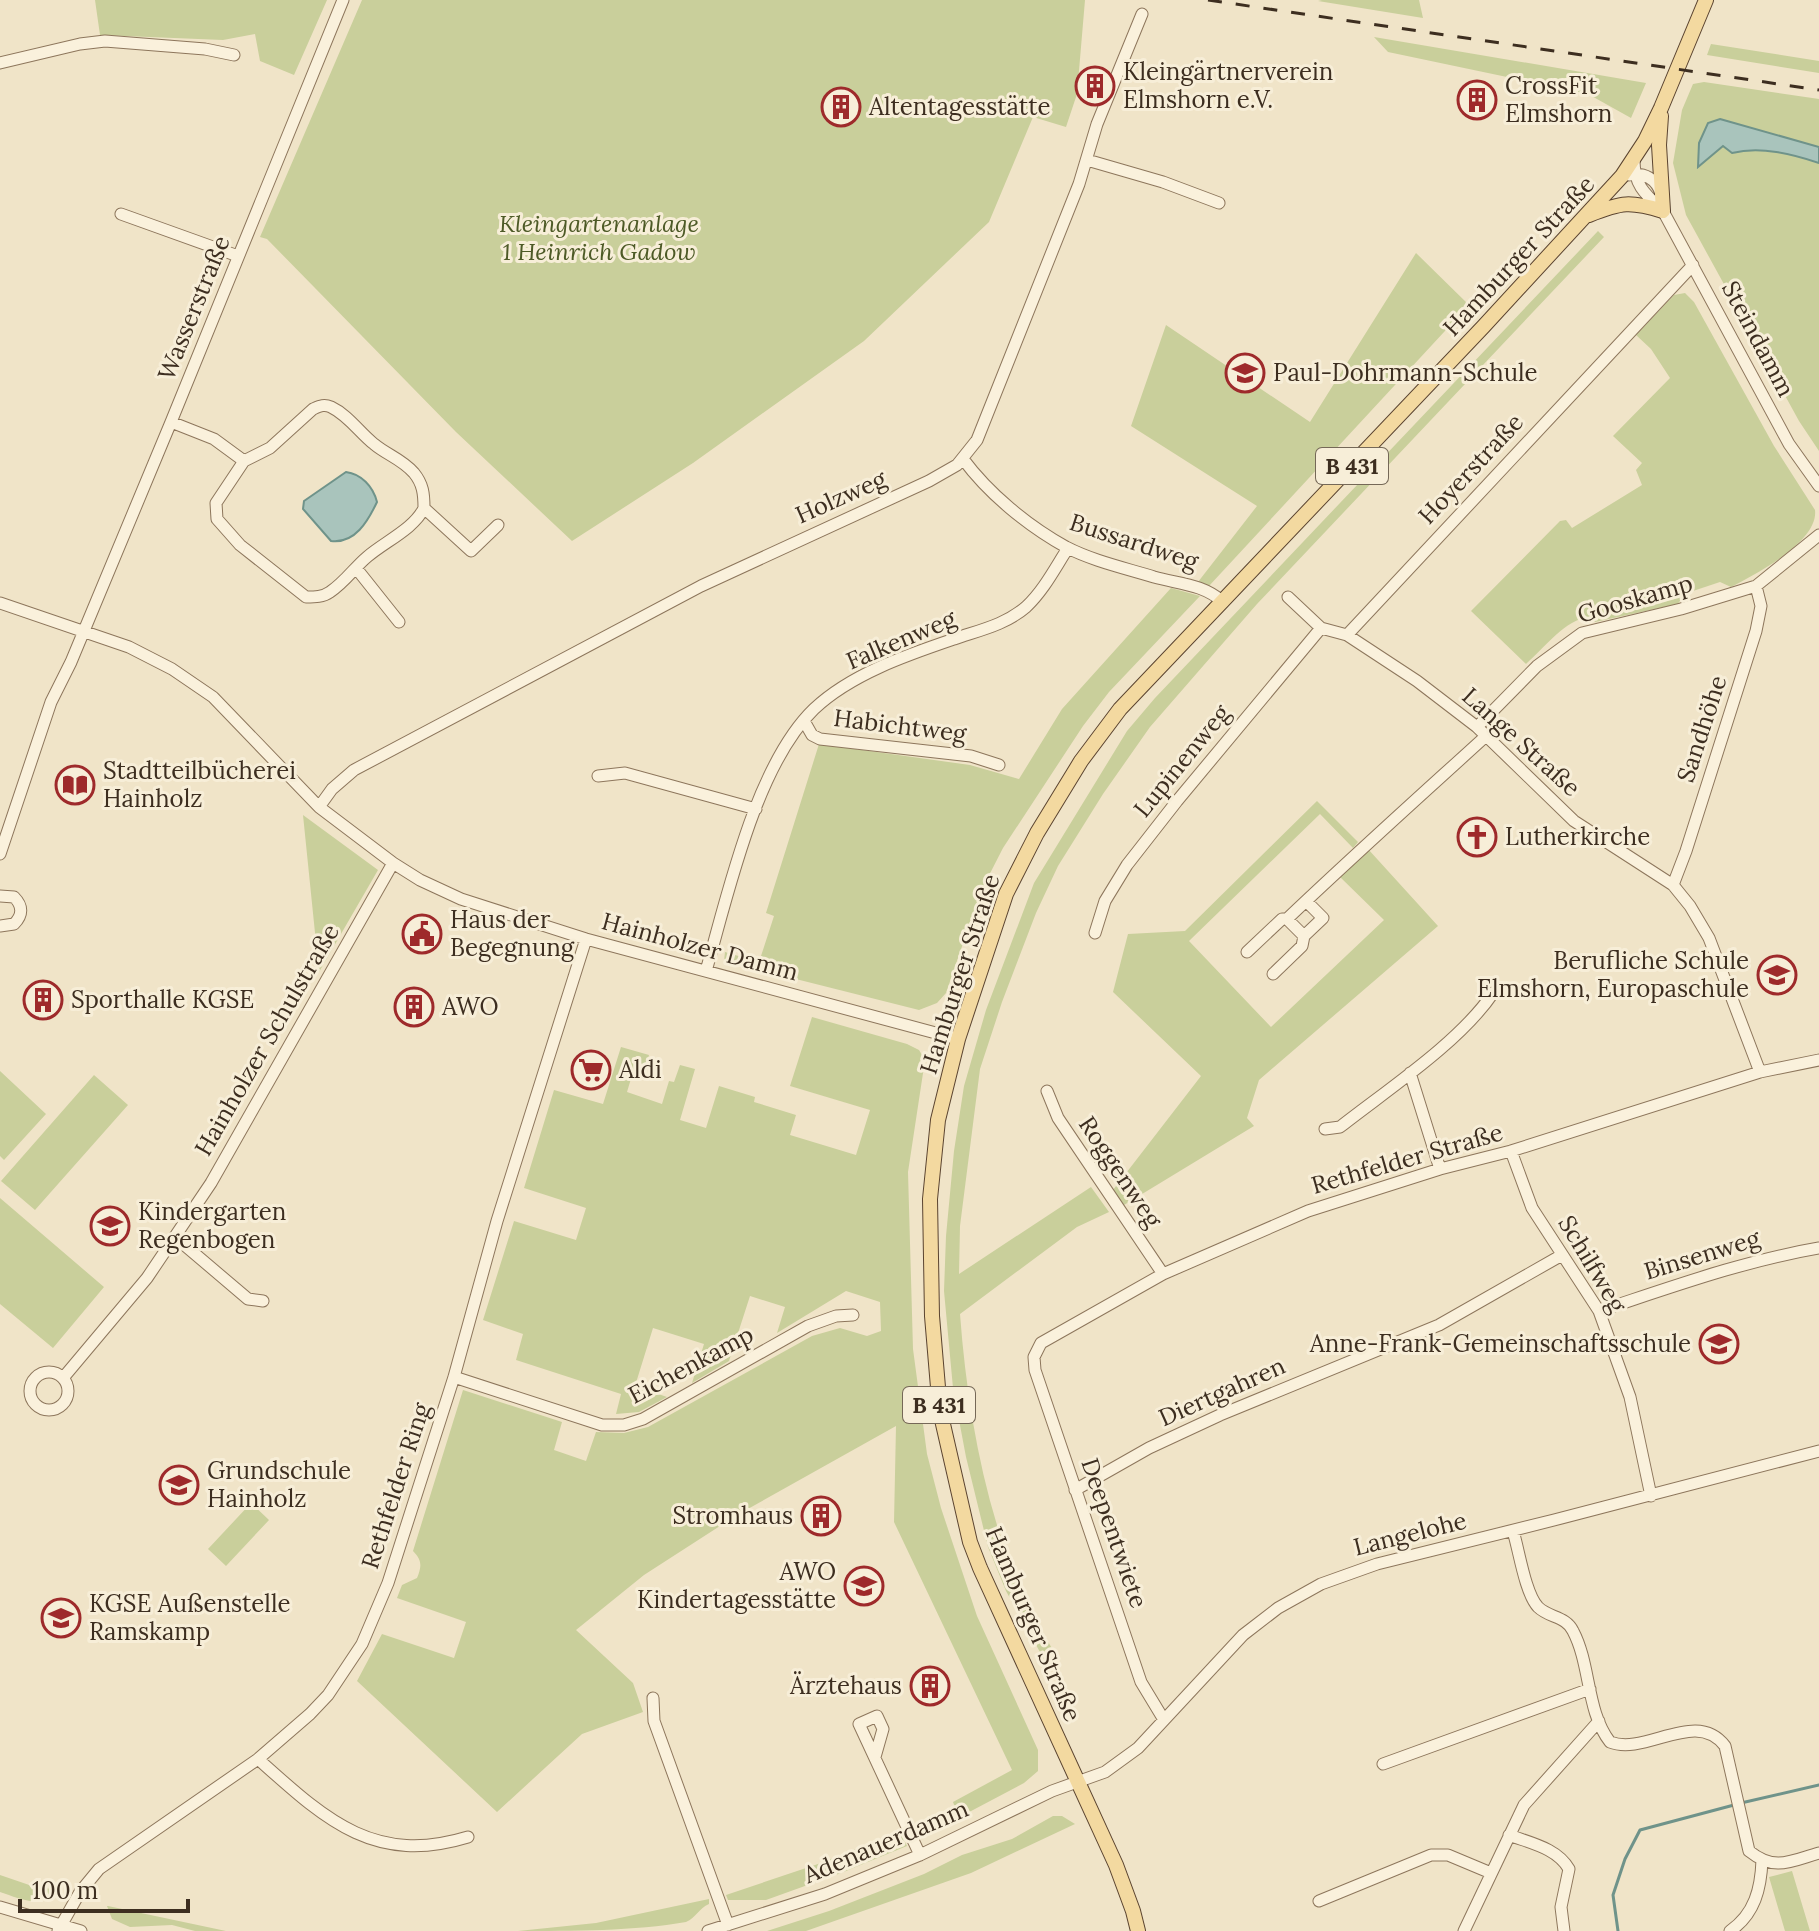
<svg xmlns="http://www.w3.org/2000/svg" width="1819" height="1931" font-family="Lora,serif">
	<rect width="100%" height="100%" fill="#f0e4c8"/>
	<path fill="#c9cf9b" d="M 95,0 L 327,0 L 294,75 L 260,61 L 255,34 L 223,40 L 100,35 Z
		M 362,0 L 1085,0 L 1077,94 L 1066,127 L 1033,117 L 989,222 L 864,341 L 693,463 L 572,541 L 456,432 L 267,239 L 260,237 Z
		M 1419,0 L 1423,18 L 1318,1 L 1322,0 Z
		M 1374,37 L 1646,83 L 1631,118 L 1588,94 L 1388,52 Z
		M 1711,44 L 1819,61 L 1819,73 L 1707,55 Z
		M 1704,82 L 1819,99 L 1819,451 L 1799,421 L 1686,215 L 1673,163 L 1682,110 L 1693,84 Z
		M 1598,231 L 1604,237 L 1257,604 L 1150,727 L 1103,794 L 1058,866 L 1036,913 L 1002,1002 L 980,1069 L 960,1226 L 959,1274 L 1091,1187 L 1109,1212 L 1077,1227 L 960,1314 C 967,1408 984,1504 1021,1592 C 1029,1612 1043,1632 1054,1652 L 1050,1670 L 1006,1591 L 988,1547 L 966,1457 L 953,1388 L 944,1291 L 946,1236 L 954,1151 L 964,1086 L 986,1010 L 1034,883 L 1127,731 L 1155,698 Z
		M 1416,253 L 1469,305 L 1209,586 L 1198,582 L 1257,506 L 1131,426 L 1166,325 L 1310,422 Z
		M 1685,293 L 1694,302 L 1774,446 L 1815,510 C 1819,542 1754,575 1731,587 L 1720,582 L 1684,594 L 1678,604 L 1595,622 L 1589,617 C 1566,619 1544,648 1526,664 L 1471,611 L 1560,521 L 1566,520 L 1572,528 L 1642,485 L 1636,470 L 1642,463 L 1613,436 L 1670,378 L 1651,349 L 1636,335 L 1674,295 Z
		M 1171,588 L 1200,596 L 1109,692 L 1083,726 L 1003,848 L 981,891 L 946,993 L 937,1003 L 919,1010 L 724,961 L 725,952 L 752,960 L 761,956 L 774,916 L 766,913 L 819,744 L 970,765 L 1019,779 L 1062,709 Z
		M 1317,801 L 1358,842 L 1353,848 L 1320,814 L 1189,941 L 1271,1027 L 1384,920 L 1339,876 L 1368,849 L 1438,926 L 1259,1080 L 1247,1118 L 1254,1126 L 1124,1205 L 1113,1190 L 1201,1076 L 1113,992 L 1128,934 L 1185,931 Z
		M 303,815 L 378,870 L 319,972 Z
		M 812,1017 L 907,1044 L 919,1050 L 925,1060 L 908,1172 L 913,1349 L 927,1454 L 941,1508 L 977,1616 L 1038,1750 L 1038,1771 L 1024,1783 L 920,1838 L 917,1831 L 956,1810 L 953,1802 L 1012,1770 L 894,1522 L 896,1426 L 737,1515 L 644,1575 L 576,1630 L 633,1683 L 643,1712 L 582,1734 L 497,1812 L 357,1681 L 382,1634 L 454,1658 L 466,1622 L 397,1598 L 402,1585 L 417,1578 C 422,1566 422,1560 413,1551 L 463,1390 L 562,1422 L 554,1450 L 586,1461 L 596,1432 L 624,1433 L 648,1427 L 812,1336 L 840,1328 L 867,1336 L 881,1331 L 880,1302 L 846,1291 L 777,1333 L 785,1307 L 750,1296 L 729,1361 L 692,1383 L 704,1344 L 653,1328 L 635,1386 L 667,1397 L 639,1412 L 616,1414 L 621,1394 L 516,1360 L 523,1334 L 483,1320 L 514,1221 L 576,1240 L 586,1208 L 524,1188 L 554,1090 L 603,1104 L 621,1047 L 649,1055 L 646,1065 L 636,1062 L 627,1092 L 662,1104 L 669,1081 L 674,1082 L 680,1065 L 695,1069 L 680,1120 L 706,1128 L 719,1086 L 755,1097 L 754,1102 L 796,1115 L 790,1135 L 856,1155 L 870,1110 L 790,1086 Z
		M 0,1071 L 46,1114 L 4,1160 L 0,1156 Z
		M 94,1075 L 128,1105 L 35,1210 L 1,1181 Z
		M 0,1198 L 104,1287 L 53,1348 L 0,1304 Z
		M 251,1503 L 269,1520 L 226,1566 L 208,1549 Z
		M 1053,1816 L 1062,1816 L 1075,1824 L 971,1873 L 806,1931 L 767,1931 L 829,1911 L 924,1874 L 962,1855 L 1012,1839 Z
		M 900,1832 L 907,1846 L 841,1873 L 766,1900 L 728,1900 L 726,1895 L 818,1864 Z
		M 1792,1871 L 1810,1931 L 1785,1931 L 1769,1877 Z
		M 0,1875 L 38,1888 L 58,1889 C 42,1910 21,1899 0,1892 Z
		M 709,1899 L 709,1904 C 699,1908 696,1918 686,1922 C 636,1931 570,1931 518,1931 L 596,1923 Z
		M 107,1906 L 108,1906 L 226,1931 L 195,1931 L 172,1925 L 130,1927 L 112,1919 Z"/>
	<path fill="#a9c4bc" stroke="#6f938a" stroke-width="2" d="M 1720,119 L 1819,147 L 1819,163 C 1792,154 1761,146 1732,153 L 1723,146 L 1698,167 L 1699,143 L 1708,123 Z
		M 346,472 C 361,474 373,486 377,502 C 368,521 355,544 331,541 L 303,509 L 304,501 Z"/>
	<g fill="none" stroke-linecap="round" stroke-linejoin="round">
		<path stroke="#6f938a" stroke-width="3" d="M 1741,1803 L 1819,1785
			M 1618,1931 L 1613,1895 L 1625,1859 L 1640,1830 L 1734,1805"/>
		<g stroke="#8d765c" stroke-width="13">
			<path id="minor" d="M 0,63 L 80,44 L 105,41 L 205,49 L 234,55
				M 1087,160 L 1163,182 L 1219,203
				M 1634,160 C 1634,185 1645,194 1663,211 L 1789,444 L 1819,486
				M 1629,175 C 1644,172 1657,179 1661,194
				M 121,214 L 238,256
				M 171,422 L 214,439 L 244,461 L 270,448 L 313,409 C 320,406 324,404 331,407 C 348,415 360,433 374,444 C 387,455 402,459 414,473 C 423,484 424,494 424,508 C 414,529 384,542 367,557 C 354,568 345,582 330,592 C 323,597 315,597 306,597 L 240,545 L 217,519 L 216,503 L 244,461
				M 963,459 C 989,494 1028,526 1066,547 C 1093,561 1125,568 1154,577 C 1179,584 1203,584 1223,602
				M 424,508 L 471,551 L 498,525
				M 356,568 L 399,622
				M 1288,597 L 1321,628 L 1347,635 L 1417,681 L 1477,727 L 1574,821 L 1673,885 L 1690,906 L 1709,938 L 1760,1072
				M 0,603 L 129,647 L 172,669 L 213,697 L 319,807 L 393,863 L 420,880 L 461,899 L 586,939 L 958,1039
				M 1347,635 L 1693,265
				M 804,721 L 812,735 L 820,739 L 971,756 L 999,765
				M 1477,727 L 1537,666 L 1582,633 L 1681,609 L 1756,586 L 1819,535
				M 598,776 L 625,773 L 756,809
				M 319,807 L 332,789 L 354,770 L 701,586 L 929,481 L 957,465 L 977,440 L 1079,184 L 1097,124 L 1142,14
				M 0,854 L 51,702 L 71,662 L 171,422 L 343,0
				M 1673,885 L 1686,851 L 1756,631 L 1761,606 L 1756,586
				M 0,896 L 14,897 C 23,906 23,915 14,924 L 0,926
				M 1306,901 L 1323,918 L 1304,936 L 1287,919 C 1352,857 1419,797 1486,736
				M 1095,933 L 1105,901 L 1127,865 L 1177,801 L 1321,628
				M 1247,952 L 1282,919 L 1287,919
				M 706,971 C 728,894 756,765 814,709 C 851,674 907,655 954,639 C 980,630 1005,625 1026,607 C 1044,590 1055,568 1068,548
				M 1273,974 L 1302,946 L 1304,936
				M 1410,1073 L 1440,1169
				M 1047,1091 L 1058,1118 L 1163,1274
				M 1325,1129 L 1340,1127 C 1387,1090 1460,1042 1493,993
				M 1511,1151 L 1532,1208 L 1599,1311 L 1630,1397 L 1651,1496
				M 175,1237 L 248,1299 L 263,1301
				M 1599,1311 C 1672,1287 1743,1261 1819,1248
				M30 1391a19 19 0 1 1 38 0a19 19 0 1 1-38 0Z
				M 454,1377 L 602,1425 L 624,1425 L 643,1419 L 808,1326 L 836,1316 L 853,1315
				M 63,1378 L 147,1278 L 211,1183 L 393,863
				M 1075,1490 L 1149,1448 L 1220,1415 L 1439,1325 L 1562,1255
				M 1513,1531 C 1519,1550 1525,1593 1538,1607 C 1549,1618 1566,1616 1573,1631 C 1591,1665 1586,1711 1610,1742 C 1646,1756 1696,1708 1725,1746 L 1749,1851 C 1775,1872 1791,1861 1819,1853
				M 653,1698 L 654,1721 L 728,1925
				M 1164,1720 L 1141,1682 L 1035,1370 L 1034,1357 L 1041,1343 L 1163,1274 L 1308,1211 L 1440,1169 L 1511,1151 L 1760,1072 L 1819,1060
				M 875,1757 L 883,1729 L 877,1716 L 859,1724 L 920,1855
				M 258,1759 C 324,1818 373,1866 468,1837
				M 1383,1764 L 1590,1689
				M 1509,1835 C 1530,1843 1557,1848 1569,1869 L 1561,1907 L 1564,1931
				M 1319,1901 L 1431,1855 L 1448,1855 L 1491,1873
				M 0,1907 L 81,1931
				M 58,1931 L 80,1892 L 99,1869 L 258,1759 L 310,1714 L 328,1695 L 362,1644 L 388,1583 L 454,1377 L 497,1221 L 586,939
				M 708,1931 L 825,1894 L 920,1855 L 1052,1791 L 1105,1772 L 1138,1748 L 1243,1635 L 1278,1608 L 1321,1584 L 1377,1564 L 1554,1520 L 1819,1451
				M 1464,1931 L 1524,1805 L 1599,1721
				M 1730,1931 C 1755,1914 1761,1888 1762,1860"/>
		</g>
		<g stroke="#5b4430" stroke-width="16">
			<path id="major" d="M 1589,215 C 1622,202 1630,201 1663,211 L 1659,145 L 1661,116
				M 1138,1931 L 1133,1911 L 1116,1865 L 980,1568 L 970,1542 L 940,1411 L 932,1316 L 930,1199 L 938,1120 L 958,1039 L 1006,894 L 1037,833 L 1081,761 L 1120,709 L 1483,327 L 1622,176 L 1645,141 L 1661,108 L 1706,0"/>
		</g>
		<use href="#minor" stroke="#faf1dc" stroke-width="11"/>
		<use href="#major" stroke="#f3d9a0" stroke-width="14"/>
		<path stroke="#3d2e20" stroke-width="3" stroke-dasharray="14 14" stroke-linecap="butt" d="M 1208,0 L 1819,90"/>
	</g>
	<defs>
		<g id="building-ring" transform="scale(2)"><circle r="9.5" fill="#f7eed8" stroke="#9e2a2b" stroke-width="1.5"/><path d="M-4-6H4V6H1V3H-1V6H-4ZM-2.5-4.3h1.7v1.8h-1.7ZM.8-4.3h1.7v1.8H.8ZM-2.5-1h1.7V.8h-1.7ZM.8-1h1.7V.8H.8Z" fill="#9e2a2b"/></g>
		<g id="school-ring" transform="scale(2)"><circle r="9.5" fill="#f7eed8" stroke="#9e2a2b" stroke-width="1.5"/><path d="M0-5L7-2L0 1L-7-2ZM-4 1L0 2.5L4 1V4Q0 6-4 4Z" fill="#9e2a2b"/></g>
		<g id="library-ring" transform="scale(2)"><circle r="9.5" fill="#f7eed8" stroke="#9e2a2b" stroke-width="1.5"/><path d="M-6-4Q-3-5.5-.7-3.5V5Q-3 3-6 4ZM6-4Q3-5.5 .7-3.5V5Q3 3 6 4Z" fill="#9e2a2b"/></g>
		<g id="church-ring" transform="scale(2)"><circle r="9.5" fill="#f7eed8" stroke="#9e2a2b" stroke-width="1.5"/><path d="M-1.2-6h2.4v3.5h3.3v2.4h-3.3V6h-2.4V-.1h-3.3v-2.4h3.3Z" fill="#9e2a2b"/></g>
		<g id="civic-ring" transform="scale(2)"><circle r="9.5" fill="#f7eed8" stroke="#9e2a2b" stroke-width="1.5"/><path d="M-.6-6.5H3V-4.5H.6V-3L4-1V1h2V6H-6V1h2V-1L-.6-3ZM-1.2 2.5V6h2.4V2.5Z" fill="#9e2a2b"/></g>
		<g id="supermarket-ring" transform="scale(2)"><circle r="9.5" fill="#f7eed8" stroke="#9e2a2b" stroke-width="1.5"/><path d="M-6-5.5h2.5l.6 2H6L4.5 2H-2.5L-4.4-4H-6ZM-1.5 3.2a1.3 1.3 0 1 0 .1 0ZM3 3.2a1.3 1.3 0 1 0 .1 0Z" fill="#9e2a2b"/></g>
	</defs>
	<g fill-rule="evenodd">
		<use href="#building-ring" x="1095" y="86"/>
		<use href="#building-ring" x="1477" y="100"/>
		<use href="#building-ring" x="841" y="107"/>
		<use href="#school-ring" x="1245" y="373"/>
		<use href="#library-ring" x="75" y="785"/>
		<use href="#church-ring" x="1477" y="837"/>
		<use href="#civic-ring" x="422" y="934"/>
		<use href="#school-ring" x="1777" y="975"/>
		<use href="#building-ring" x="43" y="1000"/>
		<use href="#building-ring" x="414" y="1007"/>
		<use href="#supermarket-ring" x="591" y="1070"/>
		<use href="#school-ring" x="110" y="1226"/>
		<use href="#school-ring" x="1719" y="1344"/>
		<use href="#school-ring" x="179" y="1485"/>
		<use href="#building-ring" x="821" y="1516"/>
		<use href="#school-ring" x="864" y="1586"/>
		<use href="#school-ring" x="61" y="1618"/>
		<use href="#building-ring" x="930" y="1686"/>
	</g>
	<g text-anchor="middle" stroke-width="6" stroke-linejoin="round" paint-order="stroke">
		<g fill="#f7eed8" stroke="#756857" stroke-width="2">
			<rect x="1316" y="448" width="72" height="36" rx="6"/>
			<rect x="903" y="1387" width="72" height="36" rx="6"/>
		</g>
		<g font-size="22" font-weight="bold" fill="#3d2e20">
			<text x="1352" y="474">B 431</text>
			<text x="939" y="1413">B 431</text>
		</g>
		<g font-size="24" fill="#3d2e20" stroke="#f7eed8" text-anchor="start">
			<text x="1123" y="80">Kleingärtnerverein<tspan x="1123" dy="28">Elmshorn e.V.</tspan></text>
			<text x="1505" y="94">CrossFit<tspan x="1505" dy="28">Elmshorn</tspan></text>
			<text x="869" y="115">Altentagesstätte</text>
			<text x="1273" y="381">Paul-Dohrmann-Schule</text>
			<text x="103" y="779">Stadtteilbücherei<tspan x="103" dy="28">Hainholz</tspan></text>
			<text x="1505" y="845">Lutherkirche</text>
			<text x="450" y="928">Haus der<tspan x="450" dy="28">Begegnung</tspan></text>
			<text x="1749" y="969" text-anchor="end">Berufliche Schule<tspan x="1749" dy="28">Elmshorn, Europaschule</tspan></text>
			<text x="71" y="1008">Sporthalle KGSE</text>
			<text x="442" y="1015">AWO</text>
			<text x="619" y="1078">Aldi</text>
			<text x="138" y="1220">Kindergarten<tspan x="138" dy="28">Regenbogen</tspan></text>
			<text x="1691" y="1352" text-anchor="end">Anne-Frank-Gemeinschaftsschule</text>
			<text x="207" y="1479">Grundschule<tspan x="207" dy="28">Hainholz</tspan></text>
			<text x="793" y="1524" text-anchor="end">Stromhaus</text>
			<text x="836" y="1580" text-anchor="end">AWO<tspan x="836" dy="28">Kindertagesstätte</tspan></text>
			<text x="89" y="1612">KGSE Außenstelle<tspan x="89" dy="28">Ramskamp</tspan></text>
			<text x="902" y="1694" text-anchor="end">Ärztehaus</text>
		</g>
		<g font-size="24" font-style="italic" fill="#4d5a26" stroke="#f7eed8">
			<text x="599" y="232">Kleingartenanlage<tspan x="599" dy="28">1 Heinrich Gadow</tspan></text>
		</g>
		<g font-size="24" fill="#3d2e20" stroke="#f7eed8">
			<text transform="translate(1519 256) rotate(-47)" y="8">Hamburger Straße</text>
			<text transform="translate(194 308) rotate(-68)" y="8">Wasserstraße</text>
			<text transform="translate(1758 339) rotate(62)" y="8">Steindamm</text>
			<text transform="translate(1471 469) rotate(-47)" y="8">Hoyerstraße</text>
			<text transform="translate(841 497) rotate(-24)" y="8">Holzweg</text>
			<text transform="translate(1134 542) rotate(18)" y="8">Bussardweg</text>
			<text transform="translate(1635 599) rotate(-16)" y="8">Gooskamp</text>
			<text transform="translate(901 640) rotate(-23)" y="8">Falkenweg</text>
			<text transform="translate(900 726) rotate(7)" y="8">Habichtweg</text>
			<text transform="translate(1702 729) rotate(-72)" y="8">Sandhöhe</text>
			<text transform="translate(1521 742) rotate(42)" y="8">Lange Straße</text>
			<text transform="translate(1182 761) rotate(-51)" y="8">Lupinenweg</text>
			<text transform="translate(700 947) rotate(15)" y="8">Hainholzer Damm</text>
			<text transform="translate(960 974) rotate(-72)" y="8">Hamburger Straße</text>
			<text transform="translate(267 1040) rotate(-60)" y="8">Hainholzer Schulstraße</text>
			<text transform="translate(1407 1159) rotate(-16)" y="8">Rethfelder Straße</text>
			<text transform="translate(1120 1172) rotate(56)" y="8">Roggenweg</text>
			<text transform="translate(1702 1255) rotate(-17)" y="8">Binsenweg</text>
			<text transform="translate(1592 1264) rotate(59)" y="8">Schilfweg</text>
			<text transform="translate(691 1365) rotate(-28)" y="8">Eichenkamp</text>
			<text transform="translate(1222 1392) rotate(-24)" y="8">Diertgahren</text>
			<text transform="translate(396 1486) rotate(-72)" y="8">Rethfelder Ring</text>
			<text transform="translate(1114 1533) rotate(71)" y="8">Deepentwiete</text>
			<text transform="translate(1410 1534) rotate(-14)" y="8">Langelohe</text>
			<text transform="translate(1033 1624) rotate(67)" y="8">Hamburger Straße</text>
			<text transform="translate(886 1842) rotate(-23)" y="8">Adenauerdamm</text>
		</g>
	</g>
	<path d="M20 1899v12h168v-12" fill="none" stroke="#3d2e20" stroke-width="4"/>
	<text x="32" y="1899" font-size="24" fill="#3d2e20" stroke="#f7eed8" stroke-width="6" paint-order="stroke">100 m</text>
</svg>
